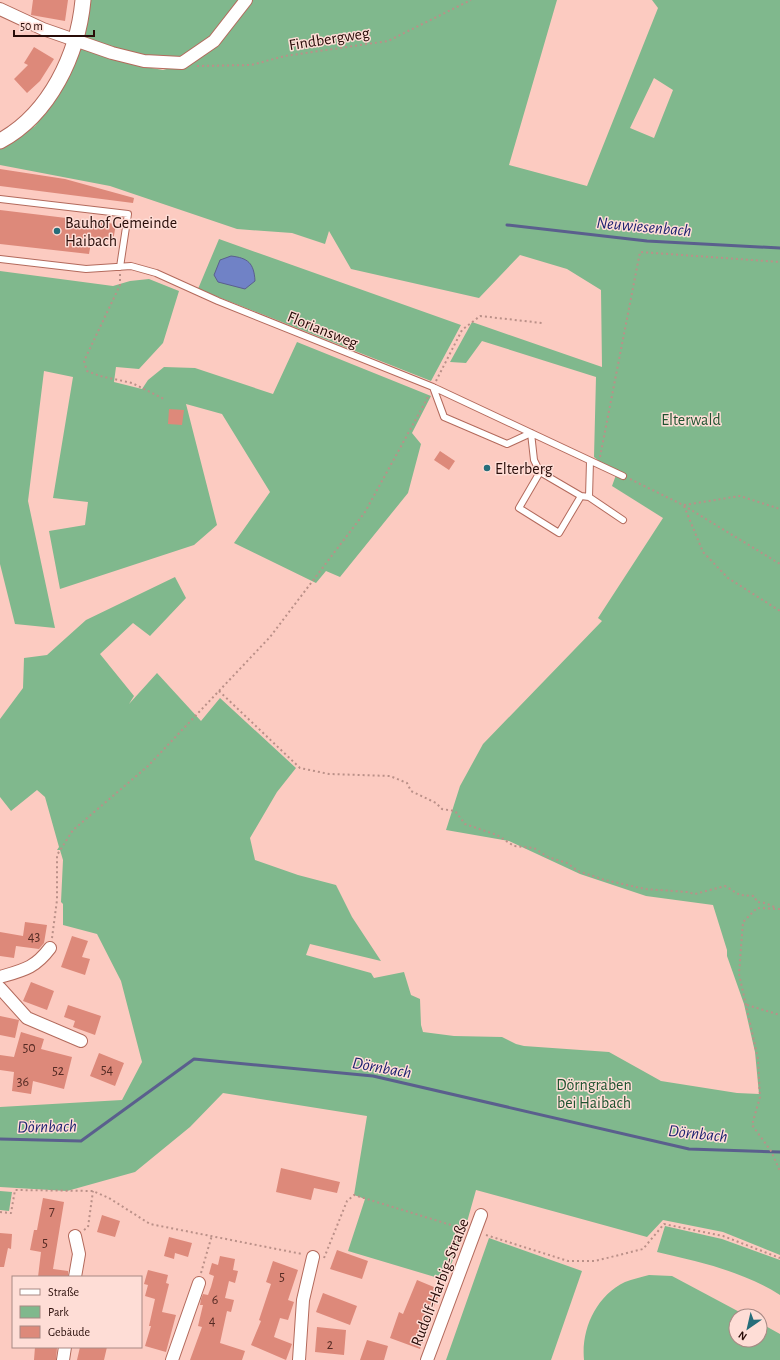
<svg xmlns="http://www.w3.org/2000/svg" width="780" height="1360" font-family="'Alegreya Sans',sans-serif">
	<rect width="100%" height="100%" fill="#fccbc1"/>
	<path fill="#80b88d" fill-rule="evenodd" d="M 88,0 L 240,0 L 230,18 L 193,52 L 174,58 L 138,57 L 83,38 Z
		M 250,0 L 557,0 L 509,165 L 587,186 L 658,8 L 652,0 L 780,0 L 780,1255 L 723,1232 L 663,1220 L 647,1237 L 476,1190 L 465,1229 L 445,1280 L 348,1251 L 365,1199 L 354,1195 L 367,1116 L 223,1093 L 190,1127 L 135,1172 L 67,1191 L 0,1187 L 0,1107 L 122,1100 L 142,1062 L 121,981 L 97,934 L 63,925 L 63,904 L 61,902 L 63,860 L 60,850 L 57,850 L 59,847 L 45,797 L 37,790 L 11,811 L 0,797 L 0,719 L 23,688 L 24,658 L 47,655 L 86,620 L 175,577 L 186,598 L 150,636 L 133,623 L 100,654 L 134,696 L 129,704 L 157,673 L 201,721 L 220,698 L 296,768 L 277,792 L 250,838 L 255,860 L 298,875 L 336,885 L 352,917 L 381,961 L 310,944 L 306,955 L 371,973 L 374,978 L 404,972 L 411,995 L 420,999 L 421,1025 L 423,1032 L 454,1036 L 502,1037 L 516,1044 L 524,1046 L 609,1052 L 661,1081 L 737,1093 L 759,1094 L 755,1052 L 744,1004 L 727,956 L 727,950 L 713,905 L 646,896 L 580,874 L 509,841 L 446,830 L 460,786 L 483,744 L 602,621 L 598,618 L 663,518 L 612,486 L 616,475 L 594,457 L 596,377 L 482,341 L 466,363 L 450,362 L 472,322 L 602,367 L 601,290 L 567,269 L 520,255 L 479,298 L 351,269 L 329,231 L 325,244 L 292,233 L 237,229 L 110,186 L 0,165 L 0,149 L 35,126 L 57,96 L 78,48 L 135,65 L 163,70 L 196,61 L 217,44 ZM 654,78 L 673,90 L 654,138 L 630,128 Z
		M 219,239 L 461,325 L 431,381 L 198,289 Z
		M 0,271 L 113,286 L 130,281 L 149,279 L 179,291 L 163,343 L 139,369 L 116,367 L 114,382 L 142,389 L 148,380 L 164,367 L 195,368 L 273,394 L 297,342 L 431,396 L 412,433 L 421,444 L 408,493 L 340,577 L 326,571 L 316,583 L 234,543 L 270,492 L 222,414 L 186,404 L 217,525 L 194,545 L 60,589 L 49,531 L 85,525 L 88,502 L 53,498 L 73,377 L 44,371 L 28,501 L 55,628 L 15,624 L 0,564 Z
		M 0,1191 L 12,1192 L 9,1211 L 0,1210 Z
		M 665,1226 L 722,1239 L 780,1260 L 780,1295 C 742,1271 700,1262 657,1252 Z
		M 489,1238 L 582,1271 L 551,1360 L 446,1360 Z
		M 649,1275 L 672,1276 L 747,1316 L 736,1316 L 736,1340 L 760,1340 L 760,1323 L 780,1334 L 780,1360 L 584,1360 C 581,1329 596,1296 625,1282 C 632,1279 642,1277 649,1275 Z"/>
	<path fill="#7082c6" stroke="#5a5f8d" d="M 231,256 C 248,258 254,263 255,281 L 245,289 L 218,282 L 214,275 L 220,260 Z"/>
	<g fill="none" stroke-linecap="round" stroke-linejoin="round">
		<path stroke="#5a5f8d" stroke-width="3" d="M 507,225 L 647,241 L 780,248
			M 0,1139 L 81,1141 L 194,1059 L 373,1076 L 689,1149 L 780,1152"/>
	</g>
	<path fill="#dd897a" d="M 33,0 L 68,0 L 65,21 L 31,15 Z
		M 34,47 L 54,59 L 40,81 L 27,93 L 14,79 L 28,65 L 24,63 Z
		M 0,169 L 65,179 L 134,198 L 133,203 L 0,186 Z
		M 0,210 L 116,224 L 113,241 L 92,237 L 89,254 L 0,244 Z
		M 169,409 L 184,410 L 182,425 L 168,424 Z
		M 440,451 L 455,461 L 449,470 L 434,460 Z
		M 25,922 L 47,925 L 44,943 L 39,949 L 16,946 L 14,958 L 0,956 L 0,932 L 23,936 Z
		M 72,936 L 88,941 L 82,957 L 90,959 L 85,975 L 61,967 Z
		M 31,982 L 54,991 L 47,1010 L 23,1001 Z
		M 68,1005 L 101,1016 L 95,1035 L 73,1027 L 75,1021 L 64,1017 Z
		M 0,1016 L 19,1020 L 15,1038 L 0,1035 Z
		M 21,1032 L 44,1039 L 41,1049 L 72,1057 L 64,1089 L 33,1081 L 31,1094 L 12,1091 L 14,1072 L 0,1070 L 0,1055 L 14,1057 Z
		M 99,1053 L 124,1063 L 115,1086 L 90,1076 Z
		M 281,1168 L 340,1182 L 337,1193 L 314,1188 L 311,1200 L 276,1192 Z
		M 43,1198 L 64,1202 L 53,1269 L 68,1271 L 68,1277 L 38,1277 L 41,1252 L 30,1250 L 34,1230 L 37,1230 Z
		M 102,1215 L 120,1221 L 115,1237 L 97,1232 Z
		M 0,1233 L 12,1234 L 11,1249 L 8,1248 L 4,1267 L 0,1267 Z
		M 169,1237 L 192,1243 L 188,1257 L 175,1253 L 174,1259 L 164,1256 Z
		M 337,1250 L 368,1261 L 362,1279 L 330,1269 Z
		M 220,1256 L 235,1259 L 233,1270 L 238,1271 L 235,1283 L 229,1281 L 225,1298 L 234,1300 L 231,1312 L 227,1311 L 220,1343 L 245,1351 L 242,1360 L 190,1360 L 202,1327 L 198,1326 L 203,1305 L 200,1305 L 201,1299 L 203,1294 L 208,1295 L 211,1287 L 214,1276 L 209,1274 L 212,1263 L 218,1265 Z
		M 273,1261 L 298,1270 L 288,1300 L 294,1302 L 288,1320 L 280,1318 L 274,1337 L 292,1344 L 286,1360 L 251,1345 L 261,1321 L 259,1320 L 271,1284 L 266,1282 Z
		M 148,1270 L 168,1275 L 166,1283 L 169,1284 L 162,1312 L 176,1315 L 166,1352 L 145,1346 L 151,1326 L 149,1326 L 155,1299 L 145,1296 L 148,1285 L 144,1284 Z
		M 417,1280 L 441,1290 L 427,1323 L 430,1323 L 420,1349 L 390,1338 L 399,1312 L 403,1314 Z
		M 323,1293 L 357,1306 L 350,1325 L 316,1312 Z
		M 317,1327 L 346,1330 L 344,1355 L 315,1352 Z
		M 367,1340 L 388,1346 L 384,1360 L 360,1360 Z
		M 35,1347 L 57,1348 L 56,1360 L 34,1360 Z
		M 80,1347 L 107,1347 L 104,1360 L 77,1360 Z"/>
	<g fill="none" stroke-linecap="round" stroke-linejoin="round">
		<g stroke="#b36a5c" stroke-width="8">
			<path id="service" d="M 0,199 L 128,214 L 120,267
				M 0,259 L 86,269 L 131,266 L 156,273 L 218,301 L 433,387 L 623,476
				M 433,387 L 444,417 L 507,444 L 531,433 L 534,460 L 540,472
				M 581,496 L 559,533 L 519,508 L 540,472 L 581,496 L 589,497 L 623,520
				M 589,497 L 590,461"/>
		</g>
		<g stroke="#b36a5c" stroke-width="14">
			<path id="minor" d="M 0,9 L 43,29 L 112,53 L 144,61 L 182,63 L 214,41 L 246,0
				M 0,977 C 24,970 35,968 50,948
				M 0,988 L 27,1018 L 81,1041
				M 75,1236 L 79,1254 L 75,1277
				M 63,1360 L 65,1347
				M 172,1360 L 199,1283
				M 299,1360 L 303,1300 L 313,1257
				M 427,1360 L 481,1215"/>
		</g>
		<g stroke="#b36a5c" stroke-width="17">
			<path id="tertiary" d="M 0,141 C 50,114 78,54 83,0"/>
		</g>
		<path stroke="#ba9088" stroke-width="2" stroke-dasharray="2 3" stroke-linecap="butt" d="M 197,66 L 251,65 L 285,56 L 388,41 L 471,0
			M 120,274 L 120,285 L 84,361 L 87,371 L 100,376 L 132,383 L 164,399
			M 436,381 L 462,330 L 480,316 L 542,323
			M 600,457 L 640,252 L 780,262
			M 630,479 L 683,505 L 780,564
			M 684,505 L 740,496 L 780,509
			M 684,506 L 703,552 L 728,578 L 780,611
			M 219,691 L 300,768 L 329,774 L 390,776 L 407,783 L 411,791 L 436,803 L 442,809 L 455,811 L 465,824 L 497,835 L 514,846 L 534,848 L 548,857 L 567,863 L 578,871 L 605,880 L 645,889 L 687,892 L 695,894 L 725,886 L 740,895 L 754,896 L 757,902 L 765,903 L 777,908
			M 780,909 L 757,908 L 743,922 L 739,974 L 758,1059 L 760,1097 L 752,1125 L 771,1151 L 780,1171
			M 52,938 L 57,900 L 57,855 L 73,830 L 148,766 L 270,637 L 365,512 L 428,397
			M 747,1005 L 780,1015
			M 0,1212 L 11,1213 L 15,1190 L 93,1191 L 109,1198 L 150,1224 L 302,1254
			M 84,1230 L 88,1227 L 93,1191
			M 486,1235 L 568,1261 L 595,1261 L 643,1249 L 664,1224 L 723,1236 L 780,1258
			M 324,1258 L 347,1201 L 354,1195 L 464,1229
			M 201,1273 L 212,1235"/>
		<use href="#service" stroke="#fff" stroke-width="6"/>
		<use href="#minor" stroke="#fff" stroke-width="12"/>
		<use href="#tertiary" stroke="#fff" stroke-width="15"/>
	</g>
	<g fill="#266d7a" stroke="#feddd6" stroke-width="1.5">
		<circle cx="57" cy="231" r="4"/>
		<circle cx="487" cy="468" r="4"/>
	</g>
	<g text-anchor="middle" stroke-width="3" stroke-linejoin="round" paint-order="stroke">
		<g font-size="14" fill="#552b24">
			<text x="34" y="941">43</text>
			<text x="29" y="1052">50</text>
			<text x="107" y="1074">54</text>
			<text x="58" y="1075">52</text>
			<text x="23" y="1086">36</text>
			<text x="52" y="1215">7</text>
			<text x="45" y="1247">5</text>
			<text x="282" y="1281">5</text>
			<text x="215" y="1304">6</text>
			<text x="212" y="1325">4</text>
			<text x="330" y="1349">2</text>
		</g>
		<g font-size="16" fill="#280c08" stroke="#feddd6">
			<text transform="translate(329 38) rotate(-9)" y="6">Findbergweg</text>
			<text transform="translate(323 329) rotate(22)" y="6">Floriansweg</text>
			<text transform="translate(439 1282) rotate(-69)" y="6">Rudolf-Harbig-Straße</text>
		</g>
		<g font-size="16" fill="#280c08" stroke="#feddd6" text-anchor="start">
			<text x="65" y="228">Bauhof Gemeinde<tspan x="65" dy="18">Haibach</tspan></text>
			<text x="495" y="474">Elterberg</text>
		</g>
		<g font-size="16" fill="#1f5330" stroke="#feddd6">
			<text x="691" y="425">Elterwald</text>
			<text x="594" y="1090">Dörngraben<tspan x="594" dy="18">bei Haibach</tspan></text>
		</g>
		<g font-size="17" font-style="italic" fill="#191f6f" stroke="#feddd6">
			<text transform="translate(644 226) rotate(5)" y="6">Neuwiesenbach</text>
			<text transform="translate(382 1067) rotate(10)" y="6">Dörnbach</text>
			<text transform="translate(47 1126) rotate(-1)" y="6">Dörnbach</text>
			<text transform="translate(698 1133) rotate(6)" y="6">Dörnbach</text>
		</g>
	</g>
	<rect x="12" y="1276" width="130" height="72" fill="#feddd6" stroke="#a88984"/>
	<rect x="20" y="1289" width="20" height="6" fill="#ffffff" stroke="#a88984"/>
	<text x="48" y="1296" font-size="12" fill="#280c08">Straße</text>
	<rect x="20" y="1306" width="20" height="12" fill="#80b88d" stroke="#a88984"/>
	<text x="48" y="1316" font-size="12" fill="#280c08">Park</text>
	<rect x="20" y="1326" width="20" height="12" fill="#dd897a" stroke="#a88984"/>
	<text x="48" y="1336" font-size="12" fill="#280c08">Gebäude</text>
	<g transform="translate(748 1328) rotate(214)"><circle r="19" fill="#feddd6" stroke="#a88984"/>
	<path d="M0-3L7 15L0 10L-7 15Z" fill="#266d7a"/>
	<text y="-6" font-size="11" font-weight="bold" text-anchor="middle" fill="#280c08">N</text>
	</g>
	<path d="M14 30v6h80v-6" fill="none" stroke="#280c08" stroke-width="2"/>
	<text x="20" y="30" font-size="12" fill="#280c08" stroke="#feddd6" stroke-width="3" paint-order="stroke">50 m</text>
</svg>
